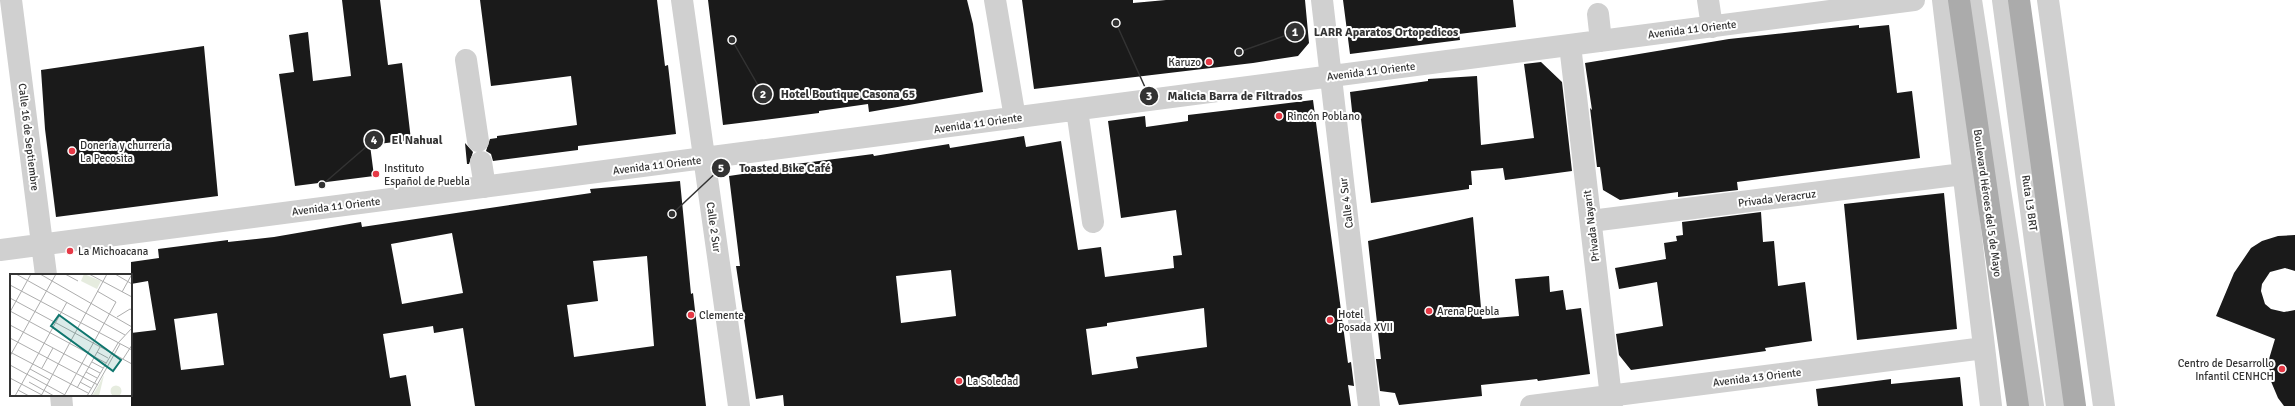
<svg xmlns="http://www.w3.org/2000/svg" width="2295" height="406" font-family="Signika,sans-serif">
	<rect width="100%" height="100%" fill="#fff"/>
	<path fill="#1a1a1a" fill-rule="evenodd" d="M 342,0 L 380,0 L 388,65 L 402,63 L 411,140 L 370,145 L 374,176 L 295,186 L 279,74 L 294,72 L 289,35 L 308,32 L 313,81 L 351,76 Z
		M 480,0 L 657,0 L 665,66 L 668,65 L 676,134 L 578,146 L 578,150 L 493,161 L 491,154 L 486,151 L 490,139 L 497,138 L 497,136 L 577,125 L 571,76 L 491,86 Z
		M 708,0 L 967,0 L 973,24 L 983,92 L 869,112 L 868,104 L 819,111 L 819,113 L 723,125 Z
		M 1022,0 L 1133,0 L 1133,3 L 1166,0 L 1305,0 L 1309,43 L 1298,56 L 1253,63 L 1034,89 Z
		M 1343,0 L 1513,0 L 1516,27 L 1459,34 L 1460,40 L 1350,54 Z
		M 1859,25 L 1859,28 L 1889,25 L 1897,93 L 1912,91 L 1920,158 L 1737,182 L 1738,190 L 1678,197 L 1678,192 L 1620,200 L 1603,190 L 1600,167 L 1597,167 L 1590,108 L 1592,110 L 1585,63 L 1729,39 Z
		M 204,46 L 218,196 L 56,217 L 45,129 L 41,70 Z
		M 1541,62 L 1562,82 L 1572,171 L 1505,180 L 1503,168 L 1471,171 L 1472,185 L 1469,185 L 1469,189 L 1371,203 L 1361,119 L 1353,120 L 1350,92 L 1428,81 L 1428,79 L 1477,76 L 1481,145 L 1534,138 L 1524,64 Z
		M 1313,100 L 1348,363 L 1351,362 L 1354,386 L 1348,385 L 1351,406 L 784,406 L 783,395 L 756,399 L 736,266 L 740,266 L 729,176 L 796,166 L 796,164 L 873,154 L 874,156 L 949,144 L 950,148 L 1024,136 L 1026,147 L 1061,141 L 1078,250 L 1101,247 L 1105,277 L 1174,268 L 1173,256 L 1182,255 L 1176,210 L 1121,218 L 1108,121 L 1145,116 L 1146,127 L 1188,121 L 1188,115 ZM 951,270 L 956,316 L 901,323 L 896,276 ZM 1204,308 L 1207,347 L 1136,357 L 1138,368 L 1092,375 L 1086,329 L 1107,326 L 1107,323 Z
		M 465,143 L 473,152 L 469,164 L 467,164 Z
		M 680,181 L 691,294 L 693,293 L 706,406 L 475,406 L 463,328 L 434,333 L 433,326 L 383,334 L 390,378 L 406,375 L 411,406 L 131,406 L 131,333 L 156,330 L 148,281 L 131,284 L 131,262 L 159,258 L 158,249 L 228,240 L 228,242 L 274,237 L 361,222 L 362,227 L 591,193 L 590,189 ZM 452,233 L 463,293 L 402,304 L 391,244 ZM 647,256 L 654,346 L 574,357 L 567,305 L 598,301 L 593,261 ZM 217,313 L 224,365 L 181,370 L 174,319 Z
		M 1944,193 L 1957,329 L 1857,340 L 1844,204 Z
		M 1761,212 L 1763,242 L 1774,241 L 1778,286 L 1805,282 L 1812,341 L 1765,348 L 1766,351 L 1631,370 L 1619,355 L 1616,334 L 1663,326 L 1657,282 L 1619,289 L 1615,268 L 1666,259 L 1664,243 L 1677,241 L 1676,236 L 1683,235 L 1682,222 Z
		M 1473,217 L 1482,319 L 1519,316 L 1515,279 L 1549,276 L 1550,292 L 1563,290 L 1566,310 L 1581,308 L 1590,374 L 1538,381 L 1537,379 L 1481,385 L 1482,396 L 1399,405 L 1395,393 L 1380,391 L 1376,359 L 1381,359 L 1368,241 Z
		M 2295,235 L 2295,271 L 2285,268 L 2270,272 L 2262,284 L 2261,291 L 2265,304 L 2271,309 L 2284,312 L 2295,310 L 2295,406 L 2284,406 L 2278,398 L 2270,379 L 2269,359 L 2275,339 L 2216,316 L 2234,273 L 2251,248 L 2262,241 L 2278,236 Z
		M 1960,377 L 1963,406 L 1818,406 L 1816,389 L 1891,379 L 1891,384 Z"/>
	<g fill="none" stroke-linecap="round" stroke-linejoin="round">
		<path stroke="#d0d0d0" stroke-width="22" d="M 11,0 L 46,275
			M 682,0 L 739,406
			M 995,0 L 1015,118
			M 1322,0 L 1369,406
			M 1708,0 L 1712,27
			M 1943,0 L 1991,406
			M 1971,0 L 2033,406
			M 2003,0 L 2057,406
			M 2048,0 L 2104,406
			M 1598,14 L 1601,41
			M 1570,45 L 1612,406
			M 466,60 L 478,141
			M 1077,110 L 1093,222
			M 481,162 L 485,187
			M 1591,221 L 1963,174
			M 0,250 L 1914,0
			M 61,395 L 62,406
			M 1531,406 L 1984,348"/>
		<path stroke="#ababab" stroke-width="22" d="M 1959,0 L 2018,406
			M 2019,0 L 2075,406"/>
	</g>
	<g fill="#e63946" stroke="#fff" stroke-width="1.5">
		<circle cx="1209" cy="62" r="4"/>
		<circle cx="1279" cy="116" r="4"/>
		<circle cx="72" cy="151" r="4"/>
		<circle cx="376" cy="174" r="4"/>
		<circle cx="70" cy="251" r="4"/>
		<circle cx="1429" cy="311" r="4"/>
		<circle cx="691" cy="315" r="4"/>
		<circle cx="1330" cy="320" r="4"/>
		<circle cx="2282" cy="369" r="4"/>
		<circle cx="959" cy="381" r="4"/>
	</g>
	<g text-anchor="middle" stroke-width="4" stroke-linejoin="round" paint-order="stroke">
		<g font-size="11" fill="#333" stroke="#fff">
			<text transform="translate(1692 29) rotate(-7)" y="4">Avenida 11 Oriente</text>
			<text transform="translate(1371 71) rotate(-7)" y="4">Avenida 11 Oriente</text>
			<text transform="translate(978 123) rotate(-8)" y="4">Avenida 11 Oriente</text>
			<text transform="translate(29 137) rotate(83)" y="4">Calle 16 de Septiembre</text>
			<text transform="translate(657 165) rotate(-7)" y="4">Avenida 11 Oriente</text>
			<text transform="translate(1777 198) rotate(-7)" y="4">Privada Veracruz</text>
			<text transform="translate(1346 203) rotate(-97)" y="4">Calle 4 Sur</text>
			<text transform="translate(1988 203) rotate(82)" y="4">Boulevard Héroes del 5 de Mayo</text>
			<text transform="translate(2030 203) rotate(82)" y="4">Ruta L3 BRT</text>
			<text transform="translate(336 206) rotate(-7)" y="4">Avenida 11 Oriente</text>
			<text transform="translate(1591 226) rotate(-97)" y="4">Privada Nayarit</text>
			<text transform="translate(714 227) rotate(82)" y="4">Calle 2 Sur</text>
			<text transform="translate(1757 377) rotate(-7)" y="4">Avenida 13 Oriente</text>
		</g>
		<g font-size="11" fill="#333" stroke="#fff" text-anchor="start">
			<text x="1201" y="66" text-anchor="end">Karuzo</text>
			<text x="1287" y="120">Rincón Poblano</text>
			<text x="80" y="149">Donería y churrería<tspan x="80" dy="13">La Pecosita</tspan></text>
			<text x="384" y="172">Instituto<tspan x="384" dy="13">Español de Puebla</tspan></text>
			<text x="78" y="255">La Michoacana</text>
			<text x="1437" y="315">Arena Puebla</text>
			<text x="1338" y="318">Hotel<tspan x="1338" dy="13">Posada XVII</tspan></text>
			<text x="699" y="319">Clemente</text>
			<text x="2274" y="367" text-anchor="end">Centro de Desarrollo<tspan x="2274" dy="13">Infantil CENHCH</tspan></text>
			<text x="967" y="385">La Soledad</text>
		</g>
	</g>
	<g transform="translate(10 274)">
		<rect width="122" height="122" fill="#fff"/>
		<path d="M 74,0 L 91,7 L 87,15 L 71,7 ZM 94,101 L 89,122 L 82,122 L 87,114 ZM100.5 117a5.5 5.5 0 1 1 11 0a5.5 5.5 0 1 1-11 0Z" fill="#e6ecdf"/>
		<path fill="none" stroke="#adadad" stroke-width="1" d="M 6,0 L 115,61M 30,0 L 122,53M 55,0 L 68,7M 79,0 L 122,23M 105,0 L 122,10M 0,11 L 122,76M 112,18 L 122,0M 0,24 L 122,90M 0,37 L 96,89M 0,38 L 21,0M 107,43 L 120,35 L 122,36M 0,51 L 90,99M 0,64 L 88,111M 0,78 L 78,119M 87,78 L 98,84M 0,82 L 46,0M 113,85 L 122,71M 82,88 L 93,94M 0,91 L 55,121M 32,94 L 43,74M 20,95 L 40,106M 76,98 L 87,104M 0,104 L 32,121M 19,108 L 44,122M 70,108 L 81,114M 67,114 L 90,73M 8,116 L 19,122M 5,122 L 57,28M 31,122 L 97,0M 54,122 L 106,28 L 87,17M 77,122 L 108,69 L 122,54M 81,122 L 110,70"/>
		<path fill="#0f766e" fill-opacity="0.15" stroke="#0f766e" stroke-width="2" d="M 49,41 L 111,86 L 103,97 L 41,52 Z"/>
		<rect width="122" height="122" fill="none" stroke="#333" stroke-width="2"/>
	</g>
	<path fill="none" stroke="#333" stroke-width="1.5" d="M1239 52L1295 32M732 40L763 94M1116 23L1149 96M322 185L374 140M672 214L721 168"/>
	<g fill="#333" stroke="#fff" stroke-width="1.5">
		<circle cx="1239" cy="52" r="4"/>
		<circle cx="732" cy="40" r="4"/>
		<circle cx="1116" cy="23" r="4"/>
		<circle cx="322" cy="185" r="4"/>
		<circle cx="672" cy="214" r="4"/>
		<circle cx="1295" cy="32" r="10"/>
		<circle cx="763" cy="94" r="10"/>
		<circle cx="1149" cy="96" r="10"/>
		<circle cx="374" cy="140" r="10"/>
		<circle cx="721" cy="168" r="10"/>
	</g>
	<g font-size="12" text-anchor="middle" font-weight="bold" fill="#fff">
		<text x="1295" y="36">1</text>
		<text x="763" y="98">2</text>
		<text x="1149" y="100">3</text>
		<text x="374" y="144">4</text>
		<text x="721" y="172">5</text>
	</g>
	<g font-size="12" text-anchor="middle" font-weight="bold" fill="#333" stroke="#fff" stroke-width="4" stroke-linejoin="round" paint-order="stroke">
		<text x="1386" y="36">LARR Aparatos Ortopedicos</text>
		<text x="848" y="98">Hotel Boutique Casona 65</text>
		<text x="1235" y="100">Malicia Barra de Filtrados</text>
		<text x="417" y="144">El Nahual</text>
		<text x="785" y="172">Toasted Bike Café</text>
	</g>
</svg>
